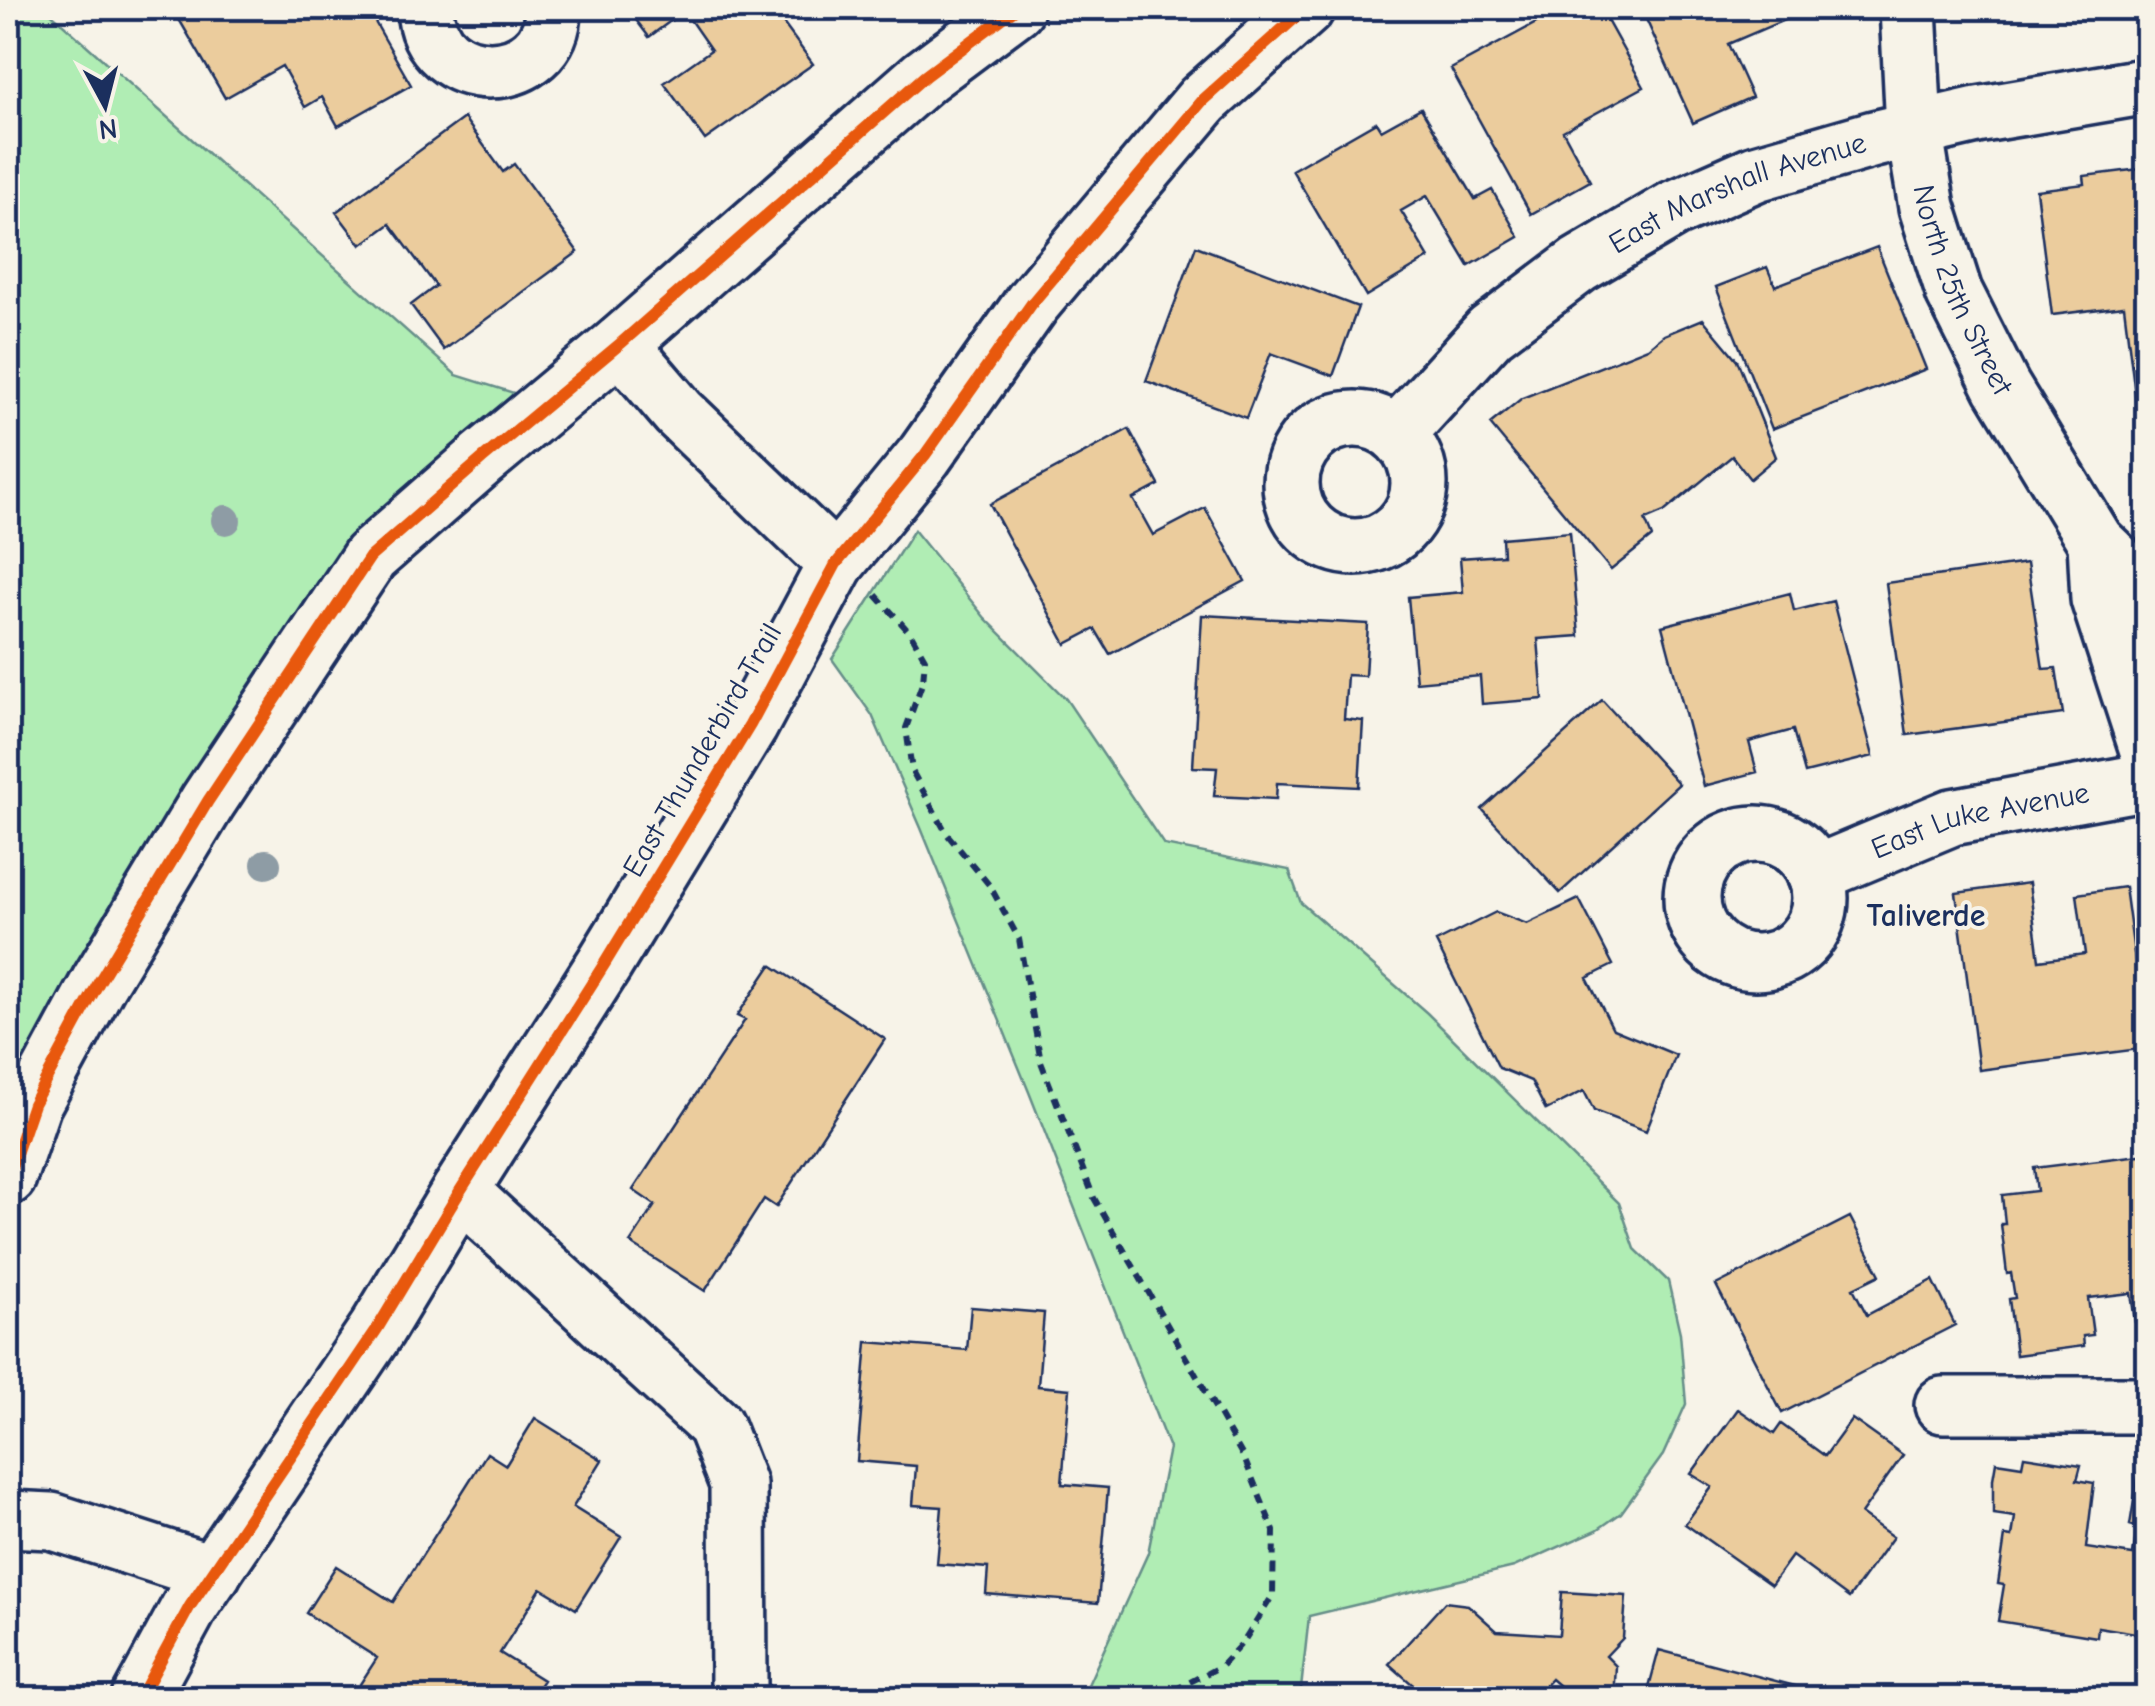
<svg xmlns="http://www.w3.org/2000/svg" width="2155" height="1706" font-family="'Comic Neue',sans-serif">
	<rect width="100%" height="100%" fill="#f7f3e8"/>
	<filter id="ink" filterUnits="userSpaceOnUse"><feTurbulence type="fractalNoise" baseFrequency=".01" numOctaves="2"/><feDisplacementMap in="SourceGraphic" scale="20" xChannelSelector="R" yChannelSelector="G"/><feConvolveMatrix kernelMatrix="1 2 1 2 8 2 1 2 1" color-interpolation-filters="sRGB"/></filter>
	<g filter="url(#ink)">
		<path fill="#b0edb4" stroke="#668e89" stroke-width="2.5" d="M 8,8 L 45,8 L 456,375 L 514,393 L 359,549 L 261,680 L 115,896 L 33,1104 L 8,1096 Z
			M 914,530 L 985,618 L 1066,699 L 1164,845 L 1289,870 L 1301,903 L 1427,1013 L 1619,1203 L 1635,1249 L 1668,1281 L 1680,1333 L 1686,1404 L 1663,1455 L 1621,1513 L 1597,1530 L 1514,1567 L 1309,1616 L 1300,1698 L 1082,1698 L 1148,1553 L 1169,1448 L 1029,1092 L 921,828 L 872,715 L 832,659 Z"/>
		<path fill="#ebcc9d" stroke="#1b2f5e" stroke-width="2.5" d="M 204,8 L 344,8 L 348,15 L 367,8 L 411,85 L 338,126 L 322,97 L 305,107 L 282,66 L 225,98 L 180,21 Z
			M 627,8 L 772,8 L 813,64 L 705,140 L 664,83 L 711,50 L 684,11 L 649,37 Z
			M 1564,8 L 1600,8 L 1644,87 L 1563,131 L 1590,181 L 1531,214 L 1451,69 Z
			M 1641,8 L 1812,8 L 1728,44 L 1752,97 L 1693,123 Z
			M 1421,108 L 1475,199 L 1492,190 L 1519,237 L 1469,266 L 1427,196 L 1401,211 L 1429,258 L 1366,296 L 1292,170 L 1376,122 L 1381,130 Z
			M 464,118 L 503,172 L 514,164 L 578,252 L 444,350 L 411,305 L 436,286 L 390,224 L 361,245 L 336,212 Z
			M 2148,168 L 2148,400 L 2136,402 L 2124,306 L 2052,315 L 2036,190 L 2085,184 L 2084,176 Z
			M 1196,246 L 1358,307 L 1333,376 L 1271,353 L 1246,418 L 1146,381 Z
			M 1877,247 L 1926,369 L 1772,429 L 1716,287 L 1767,267 L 1775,286 Z
			M 1703,319 L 1737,360 L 1776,457 L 1750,479 L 1732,456 L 1664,512 L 1645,520 L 1652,537 L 1611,570 L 1490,424 L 1522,398 L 1648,348 L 1664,335 Z
			M 1129,429 L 1159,485 L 1133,499 L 1153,535 L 1205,508 L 1245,581 L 1110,654 L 1095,629 L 1066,644 L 990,504 Z
			M 1570,532 L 1579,636 L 1538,639 L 1543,699 L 1482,704 L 1480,676 L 1416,682 L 1408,597 L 1463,592 L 1460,558 L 1503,555 L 1502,538 Z
			M 2027,563 L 2043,669 L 2056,668 L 2063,714 L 1907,735 L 1886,583 Z
			M 1790,593 L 1794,611 L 1833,601 L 1873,756 L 1805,773 L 1793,730 L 1749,742 L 1757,772 L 1704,786 L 1662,626 Z
			M 1202,615 L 1368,624 L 1365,676 L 1347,675 L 1344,719 L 1363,721 L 1359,787 L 1277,783 L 1276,799 L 1214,796 L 1217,768 L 1193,767 Z
			M 1602,700 L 1679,784 L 1560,893 L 1482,809 Z
			M 2029,883 L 2039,960 L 2085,954 L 2077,894 L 2125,887 L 2147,1048 L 1979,1070 L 1956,893 Z
			M 1579,899 L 1613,965 L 1587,978 L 1613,1029 L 1676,1055 L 1646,1131 L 1594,1111 L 1584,1091 L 1546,1110 L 1531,1081 L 1499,1068 L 1436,942 L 1496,912 L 1527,924 Z
			M 771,965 L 885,1039 L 776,1207 L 764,1199 L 705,1291 L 630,1243 L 655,1205 L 633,1190 L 745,1020 L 737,1016 Z
			M 2148,1154 L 2148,1321 L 2135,1322 L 2131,1293 L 2088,1298 L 2093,1335 L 2083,1336 L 2084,1346 L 2016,1355 L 2009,1299 L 2015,1298 L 2011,1273 L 2007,1274 L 2001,1224 L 2005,1224 L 2002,1195 L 2037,1191 L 2034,1168 Z
			M 1850,1217 L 1880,1275 L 1853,1288 L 1867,1315 L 1933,1280 L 1955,1325 L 1782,1413 L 1716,1285 Z
			M 971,1307 L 1044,1313 L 1038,1386 L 1070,1389 L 1062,1484 L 1108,1488 L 1098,1603 L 986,1594 L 988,1568 L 937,1564 L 942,1507 L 913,1505 L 916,1466 L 857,1461 L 867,1342 L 967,1350 Z
			M 1738,1409 L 1774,1434 L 1781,1424 L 1825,1456 L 1852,1419 L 1903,1455 L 1861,1514 L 1893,1537 L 1849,1598 L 1792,1556 L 1771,1585 L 1685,1524 L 1712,1487 L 1691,1474 Z
			M 535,1418 L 602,1460 L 573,1507 L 621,1537 L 576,1609 L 541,1588 L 500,1653 L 543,1680 L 531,1698 L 351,1698 L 377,1658 L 306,1613 L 336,1566 L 393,1602 L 487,1453 L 506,1465 Z
			M 2024,1456 L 2081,1465 L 2077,1480 L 2094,1483 L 2086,1548 L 2133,1555 L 2137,1527 L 2130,1525 L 2138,1476 L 2148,1478 L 2148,1635 L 2098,1627 L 2097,1637 L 1998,1621 L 2004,1585 L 1998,1584 L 2005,1536 L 2012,1537 L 2015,1517 L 1993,1514 L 1993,1479 L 1996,1462 L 2022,1466 Z
			M 1562,1592 L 1626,1596 L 1623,1638 L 1606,1656 L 1616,1666 L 1614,1698 L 1564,1698 L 1565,1691 L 1551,1679 L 1537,1694 L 1516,1693 L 1511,1698 L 1428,1698 L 1389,1664 L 1445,1602 L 1468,1605 L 1497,1631 L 1559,1635 Z
			M 1659,1650 L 1829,1695 L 1829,1698 L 1646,1698 Z"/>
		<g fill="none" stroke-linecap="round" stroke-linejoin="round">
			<g stroke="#1b2f5e" stroke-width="62">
				<g id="minor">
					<path d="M 425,8 C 428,92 555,89 553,8"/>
					<path id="s1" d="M 1908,8 L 1914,129 L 1927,207 L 1954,292 L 2002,387 L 2096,542 L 2140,584 L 2148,600"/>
					<path d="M 620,344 L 679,413 L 836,564"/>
					<circle cx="1355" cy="483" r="64"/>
					<path id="s2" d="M 1397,434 L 1490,332 L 1579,265 L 1674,209 L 1756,173 L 1874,139 L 1977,115 L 2148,86"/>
					<path d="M 2096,542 L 2099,599 L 2148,750"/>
					<circle cx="1756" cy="898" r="64"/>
					<path id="s3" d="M 1815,874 L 1952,817 L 2148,781"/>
					<path d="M 8,1177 L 33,1104 L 99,982 L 208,801 L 370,557 L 482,459 L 620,344 L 925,76 L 1016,8"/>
					<path d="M 460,1191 L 715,1425 L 738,1484 L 739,1684"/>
					<path d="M 1943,1405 L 2148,1405"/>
					<path d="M 8,1519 L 51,1521 L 213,1573"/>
					<path d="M 140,1698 L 190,1606 L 377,1329 L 460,1191 L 605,963 L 750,725 L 836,564 L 925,455 L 1033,302 L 1203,100 L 1306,8"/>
				</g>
			</g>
			<path stroke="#1b2f5e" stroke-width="6" stroke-dasharray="10 8" stroke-linecap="butt" d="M 876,595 L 911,634 L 925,659 L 923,681 L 906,728 L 912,771 L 947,834 L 990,886 L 1019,939 L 1041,1062 L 1094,1198 L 1244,1458 L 1274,1531 L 1273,1595 L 1244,1641 L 1221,1666 L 1159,1698"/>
			<use href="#minor" stroke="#f7f3e8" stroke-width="55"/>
			<g stroke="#f7f3e8" stroke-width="19">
				<path id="cycleway" d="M 8,1177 L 33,1104 L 99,982 L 208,801 L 370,557 L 482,459 L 620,344 L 925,76 L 1016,8
					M 140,1698 L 190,1606 L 377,1329 L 460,1191 L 605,963 L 750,725 L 836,564 L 925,455 L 1033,302 L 1203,100 L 1306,8"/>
			</g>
			<use href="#cycleway" stroke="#e8590c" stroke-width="12"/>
		</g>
		<g fill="#8e9ca5">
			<circle cx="226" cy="520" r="15"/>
			<circle cx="266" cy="864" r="15"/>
		</g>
	</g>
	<g text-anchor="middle" stroke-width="8" stroke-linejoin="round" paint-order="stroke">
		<g font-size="30" fill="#1b2f5e" stroke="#f7f3e8">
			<text dy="10" stroke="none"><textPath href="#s2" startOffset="425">East Marshall Avenue</textPath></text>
			<text dy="10" stroke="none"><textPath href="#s1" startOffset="290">North 25th Street</textPath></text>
			<text transform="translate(702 750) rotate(-60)" y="10">East Thunderbird Trail</text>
			<text dy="10" stroke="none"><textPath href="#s3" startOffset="175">East Luke Avenue</textPath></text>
		</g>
		<g font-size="32" font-weight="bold" fill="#1b2f5e" stroke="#f7f3e8">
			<text x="1926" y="926">Taliverde</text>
		</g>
	</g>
	<rect width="2155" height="1706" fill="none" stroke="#f7f3e8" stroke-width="40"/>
	<rect x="20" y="20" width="2115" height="1666" fill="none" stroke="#1b2f5e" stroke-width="4" filter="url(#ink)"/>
	<g transform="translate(105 105) rotate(173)" stroke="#f7f3e8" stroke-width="8" paint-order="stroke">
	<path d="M0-8L18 38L0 25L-18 38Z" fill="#1b2f5e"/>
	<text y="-15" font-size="28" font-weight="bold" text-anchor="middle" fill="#1b2f5e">N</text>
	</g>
</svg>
